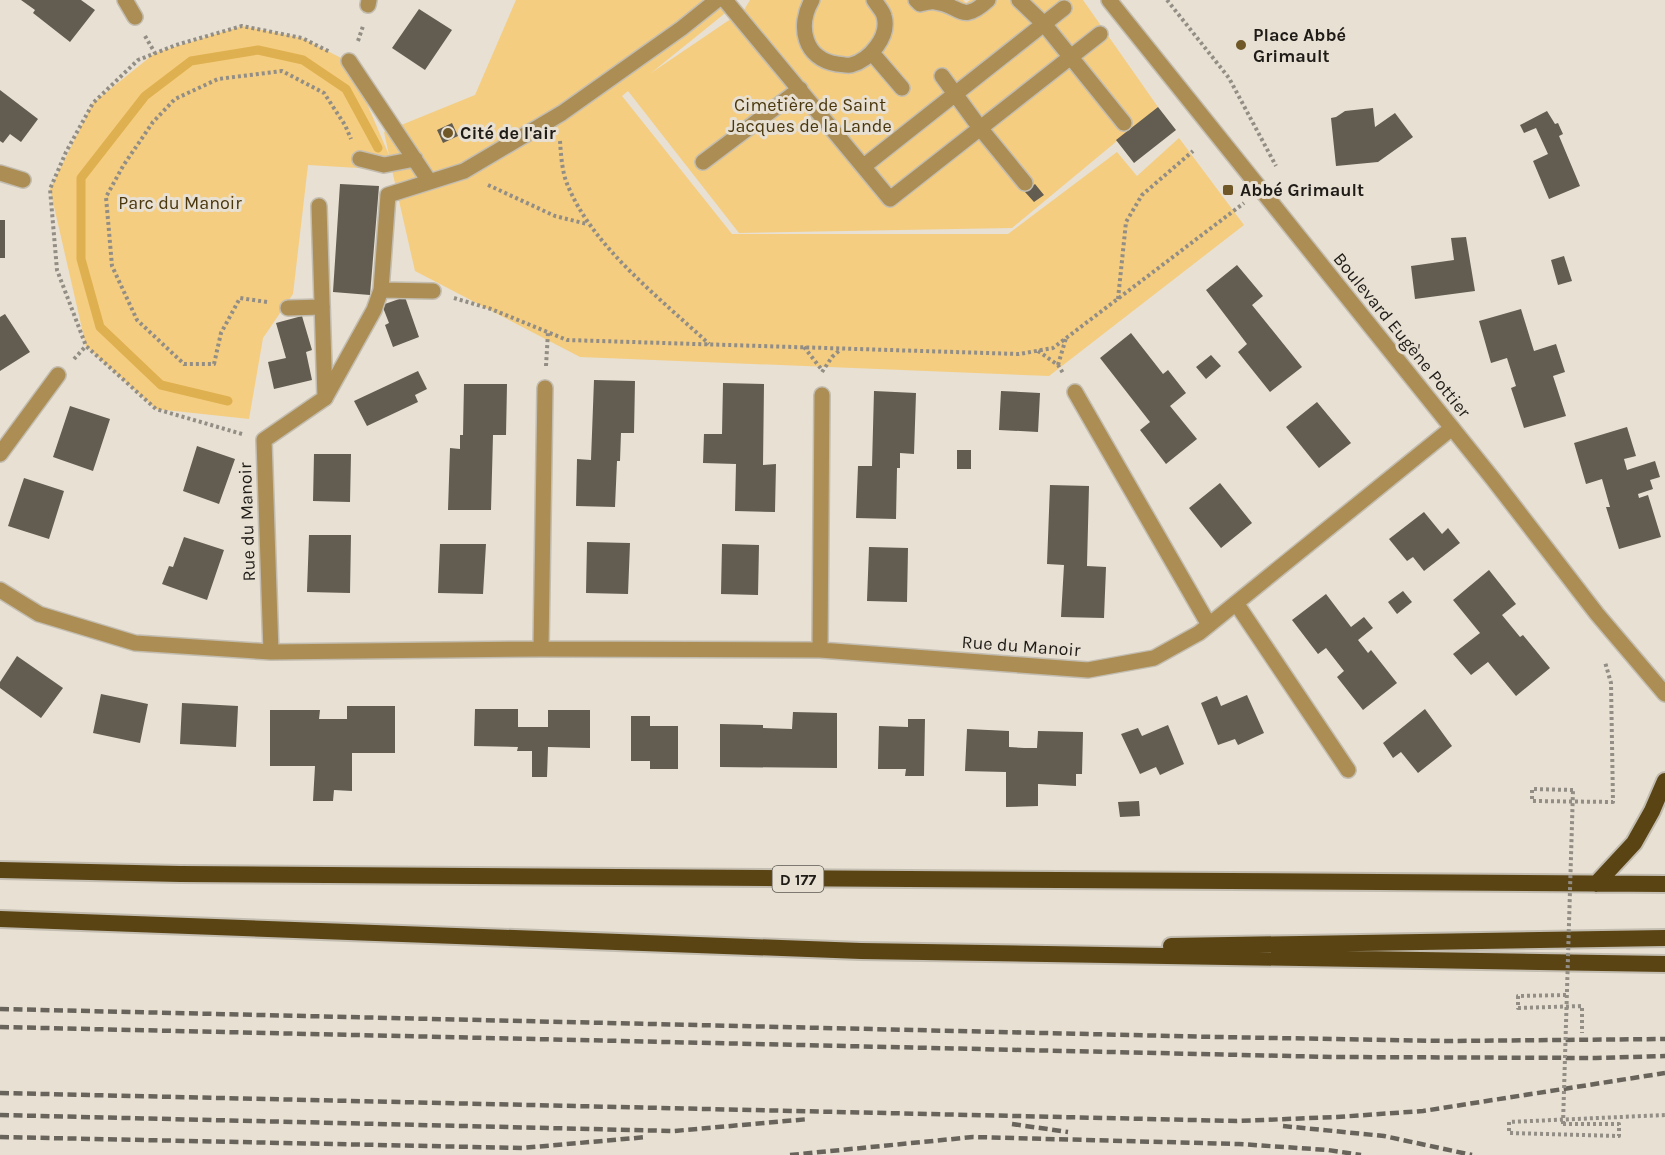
<svg xmlns="http://www.w3.org/2000/svg" width="1665" height="1155" font-family="Karla,sans-serif">
	<rect width="100%" height="100%" fill="#e7e0d3"/>
	<path fill="#f4cd81" d="M 516,0 L 736,0 L 734,6 L 651,73 L 744,10 L 750,0 L 963,0 L 966,3 L 970,0 L 1083,0 L 1158,107 L 1012,228 L 739,233 L 628,91 L 622,96 L 732,234 L 1008,234 L 1117,152 L 1137,176 L 1179,138 L 1244,225 L 1049,376 L 580,357 L 415,271 L 392,170 L 308,165 L 293,294 L 263,338 L 249,419 L 156,409 L 86,346 L 50,189 L 93,103 L 155,53 L 242,26 L 302,38 L 349,62 L 389,155 L 384,132 L 475,95 Z"/>
	<g fill="none" stroke-linecap="round" stroke-linejoin="round">
		<path stroke="#dfb04f" stroke-width="9" d="M 228,401 L 161,385 L 100,327 L 81,259 L 81,178 L 145,96 L 191,61 L 258,50 L 303,60 L 346,89 L 378,148"/>
	</g>
	<path fill="#625c51" d="M 21,0 L 81,0 L 95,10 L 70,42 L 33,13 L 35,10 Z
		M 419,9 L 452,30 L 425,70 L 392,48 Z
		M 0,90 L 38,119 L 21,142 L 10,134 L 3,143 L 0,141 Z
		M 1158,107 L 1176,130 L 1134,163 L 1116,140 Z
		M 1373,108 L 1375,127 L 1395,113 L 1413,137 L 1378,162 L 1336,166 L 1331,118 L 1336,117 L 1345,111 Z
		M 1547,111 L 1555,124 L 1558,123 L 1563,134 L 1559,136 L 1580,186 L 1549,199 L 1533,161 L 1548,154 L 1536,128 L 1524,133 L 1520,125 Z
		M 452,123 L 458,136 L 443,143 L 437,130 Z
		M 340,184 L 379,186 L 370,295 L 333,292 Z
		M 1035,184 L 1044,195 L 1034,202 L 1025,192 Z
		M 0,220 L 5,220 L 5,258 L 0,258 Z
		M 1466,237 L 1475,291 L 1415,299 L 1411,266 L 1454,260 L 1451,238 Z
		M 1564,256 L 1572,281 L 1558,285 L 1551,260 Z
		M 1237,265 L 1263,296 L 1252,305 L 1302,367 L 1270,392 L 1238,352 L 1247,344 L 1206,290 Z
		M 405,297 L 419,337 L 393,347 L 385,325 L 389,323 L 382,305 Z
		M 1521,309 L 1534,351 L 1556,344 L 1565,372 L 1553,376 L 1566,416 L 1524,428 L 1511,388 L 1516,386 L 1507,358 L 1491,363 L 1479,321 Z
		M 5,314 L 30,352 L 0,371 L 0,317 Z
		M 302,316 L 312,350 L 306,352 L 312,380 L 274,389 L 268,362 L 286,358 L 276,323 Z
		M 1131,333 L 1163,374 L 1168,370 L 1186,393 L 1170,406 L 1197,439 L 1166,464 L 1140,430 L 1150,422 L 1100,358 Z
		M 1211,355 L 1221,366 L 1206,379 L 1196,367 Z
		M 418,371 L 427,389 L 415,395 L 418,402 L 367,426 L 354,401 Z
		M 594,380 L 635,381 L 634,433 L 621,433 L 620,461 L 617,461 L 615,507 L 576,506 L 577,459 L 591,460 Z
		M 723,383 L 764,384 L 763,465 L 776,464 L 775,512 L 735,511 L 736,464 L 703,463 L 704,434 L 722,434 Z
		M 464,384 L 507,384 L 506,435 L 493,435 L 491,510 L 448,510 L 450,448 L 460,449 L 460,435 L 463,435 Z
		M 874,391 L 916,393 L 914,454 L 900,453 L 900,468 L 897,468 L 896,519 L 856,518 L 858,466 L 872,466 Z
		M 1001,391 L 1040,393 L 1038,432 L 999,430 Z
		M 1317,402 L 1351,443 L 1319,468 L 1286,427 Z
		M 70,406 L 110,419 L 93,471 L 53,457 Z
		M 1627,427 L 1636,456 L 1624,459 L 1627,470 L 1655,461 L 1660,477 L 1650,480 L 1653,489 L 1638,494 L 1639,498 L 1648,495 L 1661,537 L 1619,549 L 1606,507 L 1610,507 L 1602,479 L 1586,484 L 1574,443 Z
		M 197,446 L 235,459 L 219,504 L 183,491 Z
		M 957,450 L 971,450 L 971,469 L 957,469 Z
		M 314,454 L 351,454 L 350,502 L 313,501 Z
		M 24,478 L 64,491 L 49,539 L 8,526 Z
		M 1220,483 L 1252,523 L 1221,548 L 1189,508 Z
		M 1050,485 L 1089,486 L 1087,566 L 1106,567 L 1104,618 L 1061,617 L 1064,565 L 1047,564 Z
		M 1424,512 L 1442,534 L 1448,528 L 1460,543 L 1424,571 L 1413,557 L 1407,561 L 1389,539 Z
		M 309,535 L 351,535 L 350,593 L 307,592 Z
		M 184,537 L 224,550 L 207,600 L 162,584 L 169,566 L 173,567 Z
		M 587,542 L 630,543 L 628,594 L 586,593 Z
		M 440,544 L 486,544 L 483,594 L 438,593 Z
		M 722,544 L 759,545 L 758,595 L 721,594 Z
		M 869,547 L 908,548 L 907,602 L 867,601 Z
		M 1489,570 L 1516,604 L 1502,615 L 1520,637 L 1523,635 L 1550,668 L 1516,696 L 1488,662 L 1471,675 L 1453,654 L 1480,633 L 1453,600 Z
		M 1403,591 L 1412,602 L 1397,614 L 1388,602 Z
		M 1326,594 L 1351,627 L 1364,617 L 1373,628 L 1358,640 L 1368,653 L 1371,650 L 1397,683 L 1363,710 L 1337,677 L 1344,671 L 1326,648 L 1318,654 L 1292,620 Z
		M 17,656 L 63,688 L 41,718 L 0,688 L 0,682 Z
		M 101,694 L 148,704 L 140,743 L 93,733 Z
		M 1247,695 L 1264,733 L 1238,745 L 1235,739 L 1218,745 L 1201,703 L 1217,696 L 1221,706 Z
		M 182,703 L 238,706 L 236,747 L 180,744 Z
		M 347,706 L 395,706 L 395,753 L 352,753 L 352,791 L 334,790 L 333,801 L 313,801 L 315,766 L 270,766 L 270,710 L 320,710 L 319,719 L 347,719 Z
		M 475,709 L 518,709 L 518,727 L 548,727 L 548,710 L 590,710 L 590,748 L 548,747 L 547,777 L 532,777 L 532,751 L 517,751 L 518,747 L 474,746 Z
		M 1425,709 L 1452,746 L 1418,773 L 1401,752 L 1393,758 L 1383,743 Z
		M 793,712 L 837,713 L 837,768 L 720,767 L 720,724 L 763,725 L 763,728 L 792,729 Z
		M 631,716 L 650,716 L 650,726 L 678,726 L 678,769 L 650,769 L 650,761 L 631,761 Z
		M 908,719 L 925,719 L 924,776 L 905,776 L 906,769 L 878,769 L 879,726 L 908,727 Z
		M 1168,725 L 1184,764 L 1160,775 L 1156,767 L 1140,774 L 1121,734 L 1138,728 L 1142,736 Z
		M 967,729 L 1009,731 L 1009,747 L 1024,748 L 1037,748 L 1038,731 L 1083,732 L 1082,774 L 1076,774 L 1076,786 L 1038,784 L 1038,806 L 1006,807 L 1006,772 L 965,771 Z
		M 1139,801 L 1140,816 L 1120,817 L 1118,802 Z"/>
	<g fill="none" stroke-linecap="round" stroke-linejoin="round">
		<g stroke="#c3bdb1" stroke-width="18">
			<path id="service" d="M 725,0 L 890,199 L 1100,34
				M 812,0 C 797,26 804,59 837,64 C 841,64 847,66 851,65 C 870,60 890,36 884,16 C 883,11 877,5 874,0
				M 916,0 L 920,4 C 924,3 930,1 935,2 C 961,5 961,25 988,0
				M 1019,0 L 1044,24 L 1124,123
				M 872,53 L 902,88
				M 349,61 L 429,181
				M 942,76 L 980,128 L 1025,183
				M 360,159 L 384,165 L 415,159
				M 703,162 L 800,89
				M 864,166 L 1064,8
				M 381,290 L 433,291
				M 288,308 L 322,307
				M 325,398 L 374,310 L 381,290 L 388,195 L 464,171 L 562,113 L 682,28 L 717,0"/>
		</g>
		<g stroke="#c3bdb1" stroke-width="18">
			<path id="minor" d="M 125,0 L 135,17
				M 368,5 L 369,0
				M 0,173 L 23,180
				M 1075,392 L 1209,625
				M 0,454 L 58,375
				M 0,590 L 39,614 L 135,643 L 271,652 L 541,649 L 820,650 L 1088,670 L 1154,658 L 1199,633 L 1452,428
				M 1236,603 L 1348,770
				M 541,649 L 545,388
				M 820,650 L 822,395
				M 271,652 L 264,440 L 325,398 L 319,206"/>
		</g>
		<g stroke="#c3bdb1" stroke-width="18">
			<path id="tertiary" d="M 1109,0 L 1493,479 L 1597,614 L 1665,694"/>
		</g>
		<g stroke="#c3bdb1" stroke-width="20">
			<path id="trunk" d="M 0,870 L 180,874 L 1665,884
				M 1596,884 L 1634,843 L 1652,811 L 1665,781
				M 0,919 L 861,951 L 1665,964
				M 1171,946 L 1665,938"/>
		</g>
		<path stroke="#938e85" stroke-width="4" stroke-dasharray="3 3" stroke-linecap="butt" d="M 1167,0 L 1229,78 L 1276,166
			M 145,36 L 155,53
			M 358,41 L 363,26
			M 560,141 C 561,155 562,173 568,186 C 593,247 661,299 709,344
			M 488,185 L 555,216 L 587,224
			M 454,298 L 491,309 L 567,340 L 1019,354 L 1053,348 L 1244,203
			M 1118,299 L 1126,222 L 1142,195 L 1193,151
			M 267,302 L 240,298 L 221,333 L 214,364 L 184,364 L 137,320 L 112,266 L 106,197 L 123,166 L 153,122 L 175,99 L 218,79 L 282,71 L 324,93 L 345,125 L 351,139
			M 804,347 L 822,370
			M 1038,351 L 1058,365 L 1063,373
			M 74,359 L 86,346
			M 1058,365 L 1066,338
			M 546,366 L 548,332
			M 822,372 L 832,357 L 841,349
			M 242,434 L 156,409 L 86,346 L 57,270 L 50,189 L 66,152 L 93,103 L 138,60 L 176,45 L 242,26 L 302,38 L 330,52
			M 1573,790 L 1532,789 L 1532,801 L 1613,802 L 1611,683 L 1605,662
			M 1566,995 L 1518,996 L 1518,1008 L 1582,1006 L 1582,1033
			M 1563,1124 L 1619,1124 L 1619,1136 L 1509,1133 L 1509,1122 L 1665,1115"/>
		<use href="#service" stroke="#ac8e55" stroke-width="15"/>
		<use href="#minor" stroke="#ac8e55" stroke-width="15"/>
		<use href="#tertiary" stroke="#ac8e55" stroke-width="15"/>
		<use href="#trunk" stroke="#5a4414" stroke-width="16"/>
		<path stroke="#68645c" stroke-width="4.5" stroke-dasharray="9 4.5" stroke-linecap="butt" d="M 0,1009 L 1217,1037 L 1447,1041 L 1665,1039
			M 0,1027 L 1333,1057 L 1596,1058 L 1665,1056
			M 0,1093 L 1237,1121 L 1337,1117 L 1423,1111 L 1665,1073
			M 0,1115 L 674,1131 L 809,1119
			M 1012,1124 L 1068,1132
			M 1283,1126 L 1384,1136 L 1472,1155
			M 0,1137 L 522,1148 L 647,1137
			M 790,1155 L 973,1137 L 1239,1144 L 1328,1150 L 1361,1155"/>
		<path stroke="#938e85" stroke-width="4" stroke-dasharray="3 3" stroke-linecap="butt" d="M 1563,1124 L 1573,790"/>
	</g>
	<g fill="#6f5727" stroke="#e7e0d3" stroke-width="2">
		<circle cx="1241" cy="45" r="6"/>
		<circle cx="448" cy="133" r="6"/>
		<rect x="1222" y="184" width="12" height="12" rx="3"/>
	</g>
	<g text-anchor="middle" stroke-width="6" stroke-linejoin="round" paint-order="stroke">
		<rect fill="#e7e0d3" stroke="#5b5750" stroke-width="1.5" x="772.5" y="866" width="51" height="26" rx="4.5"/>
		<g font-size="16" font-weight="bold" fill="#1f1c18">
			<text x="798" y="885">D 177</text>
		</g>
		<g font-size="18" font-weight="bold" fill="#1f1c18" stroke="#e7e0d3" text-anchor="start">
			<text x="1253" y="41">Place Abbé<tspan x="1253" dy="21">Grimault</tspan></text>
			<text x="460" y="139">Cité de l'air</text>
			<text x="1240" y="196">Abbé Grimault</text>
		</g>
		<g font-size="18" fill="#4a370d" stroke="#e7e0d3">
			<text x="810" y="111">Cimetière de Saint<tspan x="810" dy="21">Jacques de la Lande</tspan></text>
			<text x="180" y="209">Parc du Manoir</text>
		</g>
		<g font-size="18" fill="#1f1c18" stroke="#e7e0d3">
			<text transform="translate(1402 335) rotate(51)" y="6">Boulevard Eugène Pottier</text>
			<text transform="translate(247 522) rotate(-92)" y="6">Rue du Manoir</text>
			<text transform="translate(1021 646) rotate(4)" y="6">Rue du Manoir</text>
		</g>
	</g>
</svg>
